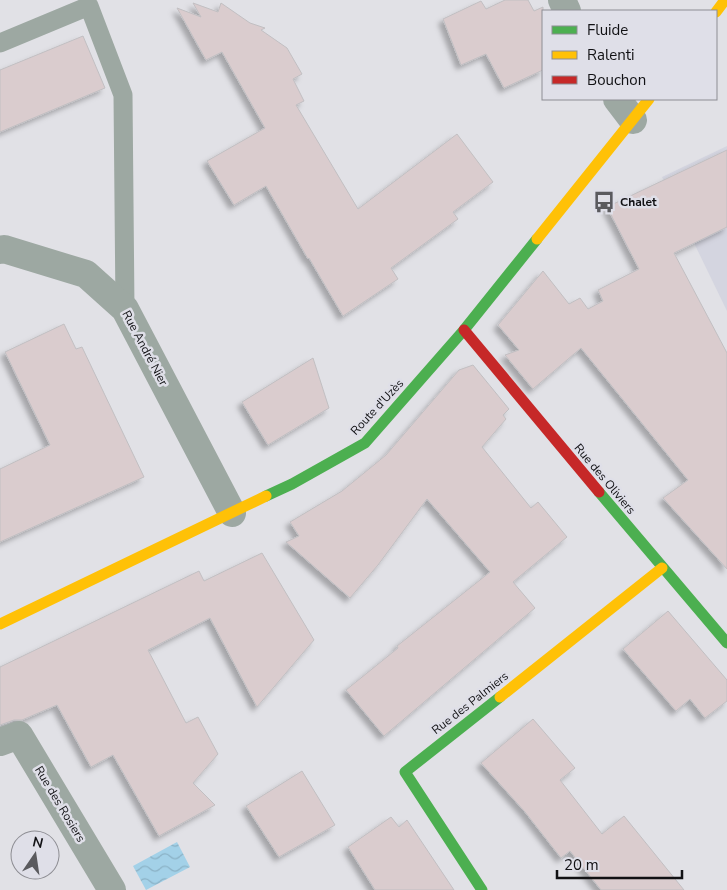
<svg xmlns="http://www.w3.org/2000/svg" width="727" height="890" font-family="'Nunito Sans',sans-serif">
	<defs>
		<pattern id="water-waves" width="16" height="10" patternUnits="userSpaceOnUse" patternTransform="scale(1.25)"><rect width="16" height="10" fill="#a3d1e8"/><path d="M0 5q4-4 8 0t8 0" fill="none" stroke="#8bb2c6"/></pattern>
		<filter id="shadow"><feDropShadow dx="-4.5" dy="4.5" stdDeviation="2.5" flood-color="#0004"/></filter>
	</defs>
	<rect width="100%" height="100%" fill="#e1e1e6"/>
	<path fill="#d4d5e0" d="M 727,146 L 727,311 L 662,177 Z"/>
	<path fill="url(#water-waves)" d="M 177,842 L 190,867 L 146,890 L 133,866 Z"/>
	<path fill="#daccce" stroke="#c1bfc2" filter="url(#shadow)" d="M 505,0 L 528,0 L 534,11 L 543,7 L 543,70 L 504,88 L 486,54 L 461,65 L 443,19 L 481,1 L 486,9 Z
		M 193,3 L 218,12 L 221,3 L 250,23 L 265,28 L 261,30 L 287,48 L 302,74 L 293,79 L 304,101 L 296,105 L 358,209 L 457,134 L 493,182 L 453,212 L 458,219 L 391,268 L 398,279 L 343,316 L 309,258 L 308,259 L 266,186 L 234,205 L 207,161 L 265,128 L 222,52 L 206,60 L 177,8 L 201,17 Z
		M 83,36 L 105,88 L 0,132 L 0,70 Z
		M 727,150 L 727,227 L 674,253 L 727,353 L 727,569 L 663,498 L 688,480 L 581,348 L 533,389 L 505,355 L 519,350 L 498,325 L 543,271 L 569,304 L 580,298 L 588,309 L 603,301 L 598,290 L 639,269 L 607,207 Z
		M 64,324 L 76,349 L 82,347 L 144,477 L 0,542 L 0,469 L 50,445 L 5,352 Z
		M 313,358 L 329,408 L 268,445 L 242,402 Z
		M 473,365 L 509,409 L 503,415 L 506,419 L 482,447 L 531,508 L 538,502 L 567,537 L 513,582 L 535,608 L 384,736 L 346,690 L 398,648 L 397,646 L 490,572 L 427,499 L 378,565 L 350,598 L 286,542 L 299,536 L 290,522 L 342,491 L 386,455 L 459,370 Z
		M 262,553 L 314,640 L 257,707 L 210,618 L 148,650 L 186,723 L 198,717 L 218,754 L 193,783 L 215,805 L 159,836 L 113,755 L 91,767 L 57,705 L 22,720 L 14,720 L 0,725 L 0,667 L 199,571 L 204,581 Z
		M 668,611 L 727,680 L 727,701 L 705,718 L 690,699 L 676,711 L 623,649 Z
		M 533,719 L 575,768 L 560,780 L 602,834 L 624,816 L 684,890 L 601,890 L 570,851 L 561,858 L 525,812 L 481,763 Z
		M 302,771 L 335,825 L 279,857 L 246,806 Z
		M 391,817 L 399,827 L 407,820 L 454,890 L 375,890 L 348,847 Z"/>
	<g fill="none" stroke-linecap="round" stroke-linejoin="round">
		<path stroke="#9da8a2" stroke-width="19" d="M 0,43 L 89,6 L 123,95 L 125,309"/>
		<path stroke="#9da8a2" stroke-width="28" d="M 562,0 L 567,11
			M 617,99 L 633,120
			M 0,250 L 4,249 L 86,274 L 125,309 L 232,513
			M 0,742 L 19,735 L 112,890"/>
		<path stroke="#4caf50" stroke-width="11" d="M 599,492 L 727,643
			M 266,496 L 292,484 L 365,443 L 464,330 L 537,239
			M 482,890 L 405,772 L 500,697"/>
		<path stroke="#ffc107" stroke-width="11" d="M 716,12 L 725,0
			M 537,239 L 649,99
			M 0,624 L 266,496
			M 500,697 L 662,568"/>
		<path stroke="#c62828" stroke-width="11" d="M 464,330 L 599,492"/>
	</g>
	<defs>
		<g id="bus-bare" transform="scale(1.725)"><path d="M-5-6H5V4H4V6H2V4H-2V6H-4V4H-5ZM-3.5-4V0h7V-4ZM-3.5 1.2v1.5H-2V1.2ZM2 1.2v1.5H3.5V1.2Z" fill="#5a5a5e" stroke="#dfdfe8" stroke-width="2.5" paint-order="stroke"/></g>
	</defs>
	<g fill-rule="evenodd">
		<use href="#bus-bare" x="604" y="202"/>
	</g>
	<g text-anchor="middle" stroke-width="5" stroke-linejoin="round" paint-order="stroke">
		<g font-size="12" font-weight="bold" fill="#111114" stroke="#dfdfe8" text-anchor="start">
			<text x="620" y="206">Chalet</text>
		</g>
		<g font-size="12" fill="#111114" stroke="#dfdfe8">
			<text transform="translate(145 348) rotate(62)" y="4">Rue André Nier</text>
			<text transform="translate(377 407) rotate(-47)" y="4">Route d'Uzès</text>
			<text transform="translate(605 479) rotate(50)" y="4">Rue des Oliviers</text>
			<text transform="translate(470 703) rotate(-38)" y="4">Rue des Palmiers</text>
			<text transform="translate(60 804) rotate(59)" y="4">Rue des Rosiers</text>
		</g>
	</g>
	<rect x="542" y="10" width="175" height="90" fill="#dfdfe8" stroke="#8d8d93"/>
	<rect x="552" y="26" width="25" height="8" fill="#4caf50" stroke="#8d8d93"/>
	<text x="587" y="35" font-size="15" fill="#111114">Fluide</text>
	<rect x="552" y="51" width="25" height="8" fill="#ffc107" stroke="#8d8d93"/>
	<text x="587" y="60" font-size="15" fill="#111114">Ralenti</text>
	<rect x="552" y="76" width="25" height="8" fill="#c62828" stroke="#8d8d93"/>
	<text x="587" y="85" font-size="15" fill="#111114">Bouchon</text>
	<g transform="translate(35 855) rotate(13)"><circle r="24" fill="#dfdfe8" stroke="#8d8d93"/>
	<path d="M0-4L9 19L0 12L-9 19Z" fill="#5a5a5e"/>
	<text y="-8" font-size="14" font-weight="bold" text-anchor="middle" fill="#111114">N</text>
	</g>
	<path d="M557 870v8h125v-8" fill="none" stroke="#111114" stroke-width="2.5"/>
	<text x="564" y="870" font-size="15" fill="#111114" stroke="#dfdfe8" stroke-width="4" paint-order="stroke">20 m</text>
</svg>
